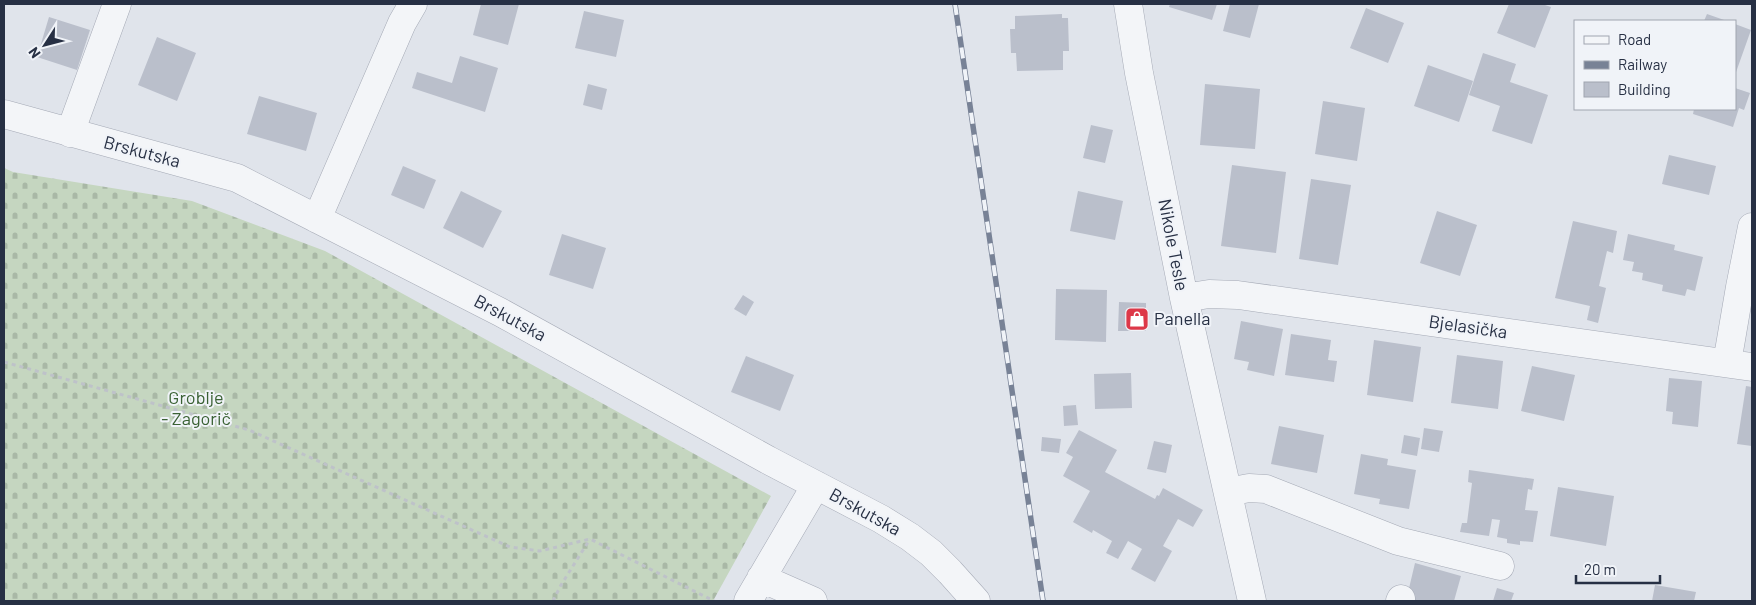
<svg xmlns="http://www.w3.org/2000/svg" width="1756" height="605" font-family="Barlow,sans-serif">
	<defs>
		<pattern id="cemetery-stones" width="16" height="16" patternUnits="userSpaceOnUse" patternTransform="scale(1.25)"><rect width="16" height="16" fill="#c5d6c0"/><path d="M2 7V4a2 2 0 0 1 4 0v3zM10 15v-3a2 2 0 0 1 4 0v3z" fill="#a9b8a6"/></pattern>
	</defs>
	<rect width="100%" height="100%" fill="#e0e4eb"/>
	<path fill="url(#cemetery-stones)" d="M 4,168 L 13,172 L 192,201 L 325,251 L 771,496 L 713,601 L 4,601 Z"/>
	<path fill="#babfcb" d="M 481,4 L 519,4 L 508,45 L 473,35 Z
		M 1170,4 L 1217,4 L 1212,20 L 1169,7 Z
		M 1230,4 L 1259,4 L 1250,38 L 1223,31 Z
		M 1509,4 L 1542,4 L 1551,7 L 1535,48 L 1497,33 Z
		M 1366,8 L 1404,23 L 1388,63 L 1350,48 Z
		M 584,11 L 624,20 L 616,57 L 575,48 Z
		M 1062,14 L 1062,18 L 1068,18 L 1069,51 L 1063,51 L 1063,70 L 1017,71 L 1016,53 L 1011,53 L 1010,29 L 1015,29 L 1015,16 Z
		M 1707,14 L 1727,21 L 1704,21 Z
		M 49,17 L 90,30 L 77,70 L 37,57 Z
		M 1735,24 L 1751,30 L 1735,75 Z
		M 157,37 L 196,53 L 177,101 L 138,85 Z
		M 1483,53 L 1516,64 L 1510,82 L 1548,95 L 1532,144 L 1492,131 L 1500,106 L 1469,95 Z
		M 460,56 L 498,68 L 485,112 L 412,88 L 417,72 L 452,83 Z
		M 1428,65 L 1473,81 L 1459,122 L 1414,106 Z
		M 588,84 L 607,89 L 602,110 L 583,105 Z
		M 1205,84 L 1260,89 L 1255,149 L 1200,145 Z
		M 1735,88 L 1750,93 L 1744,110 L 1739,108 L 1733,127 L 1693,114 L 1694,109 L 1735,109 Z
		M 259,96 L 317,113 L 306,151 L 247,134 Z
		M 1323,101 L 1365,108 L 1357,161 L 1315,154 Z
		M 1091,125 L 1113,130 L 1105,163 L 1083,158 Z
		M 1669,155 L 1716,166 L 1709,195 L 1662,184 Z
		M 1232,165 L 1286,172 L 1276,253 L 1221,246 Z
		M 403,166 L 436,180 L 424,209 L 391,195 Z
		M 1311,179 L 1351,185 L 1338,265 L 1299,259 Z
		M 461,191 L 502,211 L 483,248 L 443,228 Z
		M 1078,191 L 1123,201 L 1115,240 L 1070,231 Z
		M 1437,211 L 1477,225 L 1460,276 L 1420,263 Z
		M 1573,221 L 1617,231 L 1613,253 L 1607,251 L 1599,286 L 1606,288 L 1598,323 L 1587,320 L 1590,306 L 1555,298 Z
		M 562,234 L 606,248 L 593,289 L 549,275 Z
		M 1628,234 L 1675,245 L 1674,250 L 1703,257 L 1695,291 L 1687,289 L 1685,296 L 1662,291 L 1663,285 L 1642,280 L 1643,273 L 1632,271 L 1634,262 L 1623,260 Z
		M 1056,289 L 1107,290 L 1106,342 L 1055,340 Z
		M 743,295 L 754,302 L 746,316 L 734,309 Z
		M 1119,302 L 1146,303 L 1146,331 L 1118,331 Z
		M 1241,321 L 1283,329 L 1274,376 L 1247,370 L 1249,362 L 1234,359 Z
		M 1291,334 L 1331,340 L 1328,360 L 1337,361 L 1334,382 L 1285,375 Z
		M 1374,340 L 1421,347 L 1413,402 L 1367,395 Z
		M 1457,355 L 1503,361 L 1498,409 L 1451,403 Z
		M 746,356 L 794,375 L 780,411 L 731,392 Z
		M 1532,366 L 1575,375 L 1564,421 L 1521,411 Z
		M 1131,373 L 1132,408 L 1095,409 L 1094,374 Z
		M 1669,378 L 1702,381 L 1698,427 L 1672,424 L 1673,412 L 1666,411 Z
		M 1746,386 L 1752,387 L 1752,446 L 1737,444 Z
		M 1076,405 L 1078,425 L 1064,426 L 1063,406 Z
		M 1279,426 L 1324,435 L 1317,473 L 1271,464 Z
		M 1424,428 L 1443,431 L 1439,452 L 1421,449 Z
		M 1079,430 L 1117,450 L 1105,472 L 1155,499 L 1157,495 L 1159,496 L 1163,488 L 1203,510 L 1193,527 L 1178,519 L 1163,546 L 1172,551 L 1155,582 L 1131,569 L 1142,549 L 1128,541 L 1118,559 L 1106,553 L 1112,541 L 1093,530 L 1092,533 L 1073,522 L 1090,491 L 1063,476 L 1073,457 L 1066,453 Z
		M 1404,435 L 1420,438 L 1417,456 L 1401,453 Z
		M 1042,437 L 1061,439 L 1059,453 L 1041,451 Z
		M 1154,441 L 1172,445 L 1166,473 L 1147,469 Z
		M 1361,454 L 1388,459 L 1387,465 L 1416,470 L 1409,509 L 1379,504 L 1380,499 L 1354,494 Z
		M 1469,470 L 1534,479 L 1532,490 L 1528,489 L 1525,510 L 1538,511 L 1533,542 L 1520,541 L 1520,545 L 1507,543 L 1507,539 L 1497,537 L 1500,520 L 1492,519 L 1489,536 L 1460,532 L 1462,523 L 1467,523 L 1472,483 L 1468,482 Z
		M 1558,487 L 1614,496 L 1606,546 L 1550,536 Z
		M 1415,563 L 1461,576 L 1454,601 L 1406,601 Z
		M 1655,585 L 1696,592 L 1694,601 L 1652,601 Z
		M 1497,588 L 1514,593 L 1511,601 L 1493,601 Z"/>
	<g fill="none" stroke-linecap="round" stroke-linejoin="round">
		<g stroke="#a5aab6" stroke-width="29">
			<path id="minor" d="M 1128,4 L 1139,73 L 1184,298 L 1252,601
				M 4,114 L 237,178 L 500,312 L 768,460 L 881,519 L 910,537 L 931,553 L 950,572 L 976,601
				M 70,133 L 117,4
				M 317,219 L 402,23 L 413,4
				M 1184,298 L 1209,294 L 1238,295 L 1752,367
				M 1727,363 L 1740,287 L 1752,227
				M 1228,492 L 1249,488 L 1266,489 L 1398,541 L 1500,566
				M 761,578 L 813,601
				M 748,601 L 816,485
				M 1400,601 L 1401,599"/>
		</g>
		<path stroke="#bec2c9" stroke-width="3" stroke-dasharray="4 4" stroke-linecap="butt" d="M 4,362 L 249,430 L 510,547 L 540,551 L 590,539 L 714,601
			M 553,601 L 561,585 L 590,539"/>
		<use href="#minor" stroke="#f3f5f8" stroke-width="28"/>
		<g stroke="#788296" stroke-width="5.5">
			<path id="rail" d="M 955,4 L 1043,601"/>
		</g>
		<use href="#rail" stroke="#f0f3f8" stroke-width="4" stroke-dasharray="11" stroke-linecap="butt"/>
	</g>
	<defs>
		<g id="shop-square" transform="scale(1.25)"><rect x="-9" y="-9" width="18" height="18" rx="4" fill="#dd3848" stroke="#f0f3f8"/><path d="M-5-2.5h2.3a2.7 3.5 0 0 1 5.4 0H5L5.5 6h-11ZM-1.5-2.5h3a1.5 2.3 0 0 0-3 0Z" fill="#fff"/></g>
	</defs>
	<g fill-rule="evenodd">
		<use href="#shop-square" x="1137" y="319"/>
	</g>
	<g text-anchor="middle" stroke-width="4" stroke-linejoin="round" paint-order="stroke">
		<g font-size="18" fill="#273044" stroke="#f0f3f8">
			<text transform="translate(142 152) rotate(15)" y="6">Brskutska</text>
			<text transform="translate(1173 245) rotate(79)" y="6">Nikole Tesle</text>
			<text transform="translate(510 318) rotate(28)" y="6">Brskutska</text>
			<text transform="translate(1468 327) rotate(8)" y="6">Bjelasička</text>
			<text transform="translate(865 512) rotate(29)" y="6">Brskutska</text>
		</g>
		<g font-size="18" fill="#273044" stroke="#f0f3f8" text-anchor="start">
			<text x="1154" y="325">Panella</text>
		</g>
		<g font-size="18" fill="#396133" stroke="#f0f3f8">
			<text x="196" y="404">Groblje<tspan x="196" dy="21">- Zagorič</tspan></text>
		</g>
	</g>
	<rect width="1756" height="605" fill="none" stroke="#273044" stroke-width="10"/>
	<rect x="1574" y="20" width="162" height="90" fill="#f0f3f8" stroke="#a0a5b0"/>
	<rect x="1584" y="36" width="25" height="8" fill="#f3f5f8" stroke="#a0a5b0"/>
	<text x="1618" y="45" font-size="15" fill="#273044">Road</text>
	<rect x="1584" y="61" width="25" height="8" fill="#788296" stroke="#a0a5b0"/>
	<text x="1618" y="70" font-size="15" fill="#273044">Railway</text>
	<rect x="1584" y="82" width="25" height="15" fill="#babfcb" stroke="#a0a5b0"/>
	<text x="1618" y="95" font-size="15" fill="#273044">Building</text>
	<g transform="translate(45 45) rotate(234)" stroke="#f0f3f8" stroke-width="4" paint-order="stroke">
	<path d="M0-4L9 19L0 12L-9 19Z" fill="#273044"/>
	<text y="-8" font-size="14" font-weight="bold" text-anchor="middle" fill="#273044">N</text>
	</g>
	<path d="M1576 575v8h84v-8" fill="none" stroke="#273044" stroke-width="2.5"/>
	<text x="1584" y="575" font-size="15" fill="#273044" stroke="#f0f3f8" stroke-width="4" paint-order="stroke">20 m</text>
</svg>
